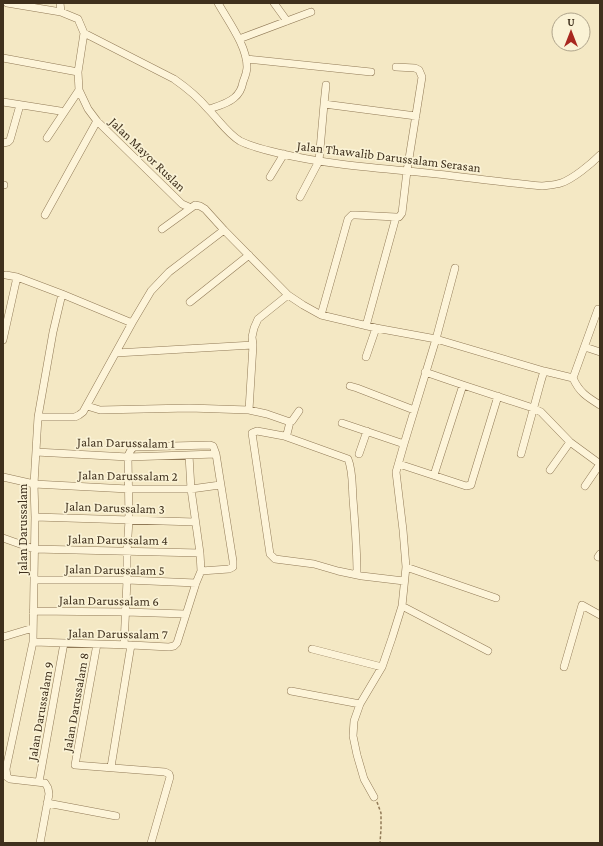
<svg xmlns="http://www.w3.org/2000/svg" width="603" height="846" font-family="'Crimson Pro',serif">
	<rect width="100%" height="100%" fill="#f4e8c4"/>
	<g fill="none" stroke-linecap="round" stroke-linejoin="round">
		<g stroke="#917a57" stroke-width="8">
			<path id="street" d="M 7,3 L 61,12 L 78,19 L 84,33 L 78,72 L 79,90 L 88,109 L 97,121 L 182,204 L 191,208 L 195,205 L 200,206 L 205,209 L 224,230 L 288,295 L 303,305 L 321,315 L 376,328 L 436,339 L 544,371 L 541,381 L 521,454
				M 60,3 L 61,12
				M 274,3 L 287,21
				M 84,33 L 174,79 C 187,88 198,97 208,109 C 219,120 227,133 240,141 C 252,147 265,150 278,153 C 320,163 363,167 407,171 C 452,175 497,182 542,186 C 549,185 555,185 561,183 C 573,179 591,164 600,155
				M 239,39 L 311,12
				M 3,58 L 78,72
				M 246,59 L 371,72
				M 3,102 L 60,111
				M 324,104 L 416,116
				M 209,109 C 218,106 227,104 234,98 C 239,94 242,88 243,82 C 245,77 247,72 247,67 C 247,46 228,21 218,3
				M 47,138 L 79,90
				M 3,143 L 8,142 L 10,140 L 20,105
				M 270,177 L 284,154
				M 3,185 L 4,185
				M 300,197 L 319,161 L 324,104 L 326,85
				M 45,215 L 97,121
				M 162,229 L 191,208
				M 6,275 L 17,277 L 62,294 L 132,323
				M 190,302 L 249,255
				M 598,309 L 573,378 C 579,392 587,397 600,405
				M 321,315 L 348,219 L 352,215 L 356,215 L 396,217 L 399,217 L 402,213 L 407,171 L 422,77 L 419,70 L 415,68 L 396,67
				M 366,326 L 396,217
				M 3,340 L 17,277
				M 585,347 L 600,352
				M 116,353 L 253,345
				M 366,357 L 376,328
				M 544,371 L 573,378
				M 425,372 L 463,385 L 533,408 L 541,412 L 570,442 L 600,464
				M 350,386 L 357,388 L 414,410
				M 87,406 L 100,410 L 189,408 L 249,410 L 267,414 L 290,422 L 292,421 L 299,411
				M 249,410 L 253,345 L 252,337 L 254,328 L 258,319 L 288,295
				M 38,417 L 75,417 L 79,415 L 83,412 L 132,323 L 151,291 L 169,272 L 224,230
				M 290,422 L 287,434 L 284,436 L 257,431 L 252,433 L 270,554 L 275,559 L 314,564 L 338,571 L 362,576 L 404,581
				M 342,423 L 404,444
				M 284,436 L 348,459 C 353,471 352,486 353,499 C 355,524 357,549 357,575
				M 36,452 L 128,457 L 216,454
				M 359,454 L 367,431
				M 399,464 L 466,486 L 471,485 L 472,481 L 498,396
				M 550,470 L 570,442
				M 434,475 L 463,385
				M 3,477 L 34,484 L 128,489 L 191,489 L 220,485
				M 585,486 L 600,464
				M 35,517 L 195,522
				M 3,538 L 34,549 L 200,553
				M 598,557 L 600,554
				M 406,567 L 496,598
				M 34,580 L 127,580 L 196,583
				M 402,606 L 488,651
				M 33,611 L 126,612 L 185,614
				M 3,637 L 33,628
				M 33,642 L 131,645 L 169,647 L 174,646 L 177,643 L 196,583 L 201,571 L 200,553 L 191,489 L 189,455
				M 97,644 L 75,765 L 165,772 L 169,774 L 170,777 L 151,843
				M 124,645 L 127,580 L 127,551 L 129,520 L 128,457 C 129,452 130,450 134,447 L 210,445 L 213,446 L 216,454 L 233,561 L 233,567 L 229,569 L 201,571
				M 312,649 L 382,667
				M 564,667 L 582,605 L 600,615
				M 291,691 L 360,704
				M 111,767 L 131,645
				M 39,782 L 64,643
				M 374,797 L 364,779 L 357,755 L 353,736 L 354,721 L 360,704 L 382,667 L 392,638 L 402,606 L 406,567 L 403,530 L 396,472 L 404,444 L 436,339 L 455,268
				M 47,803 L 116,816
				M 40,843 L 49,794 L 48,788 L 45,783 L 10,779 L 7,777 L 6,769 L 33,642 L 35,517 L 34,484 L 38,417 L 53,332 L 62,294"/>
		</g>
		<path stroke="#917a57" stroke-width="1.5" stroke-dasharray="3 2" stroke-linecap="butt" d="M 377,802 L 381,813 L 381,829 L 380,843"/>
		<use href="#street" stroke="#fdf4d9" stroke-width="7"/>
	</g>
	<g text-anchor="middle" stroke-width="3.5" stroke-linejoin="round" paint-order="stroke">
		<g font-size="13" fill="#3f301d" stroke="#faf2d5">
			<text transform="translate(148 154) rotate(44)" y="5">Jalan Mayor Ruslan</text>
			<text transform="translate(389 156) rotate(7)" y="5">Jalan Thawalib Darussalam Serasan</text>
			<text transform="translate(126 442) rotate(1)" y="5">Jalan Darussalam 1</text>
			<text transform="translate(128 475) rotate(1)" y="5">Jalan Darussalam 2</text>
			<text transform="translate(115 507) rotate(2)" y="5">Jalan Darussalam 3</text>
			<text transform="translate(22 529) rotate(-90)" y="5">Jalan Darussalam</text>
			<text transform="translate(118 539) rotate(1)" y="5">Jalan Darussalam 4</text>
			<text transform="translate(115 569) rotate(1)" y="5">Jalan Darussalam 5</text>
			<text transform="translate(109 600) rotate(1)" y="5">Jalan Darussalam 6</text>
			<text transform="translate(118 633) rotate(1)" y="5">Jalan Darussalam 7</text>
			<text transform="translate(75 702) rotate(-80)" y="5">Jalan Darussalam 8</text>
			<text transform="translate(40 711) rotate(-80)" y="5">Jalan Darussalam 9</text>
		</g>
	</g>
	<rect width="603" height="846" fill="none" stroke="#3f301d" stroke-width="8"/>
	<g transform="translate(571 32)"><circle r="19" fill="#faf2d5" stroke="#afa48b"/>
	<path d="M0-3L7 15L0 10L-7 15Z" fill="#a8271f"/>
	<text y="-6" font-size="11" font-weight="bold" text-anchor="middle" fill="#3f301d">U</text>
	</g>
</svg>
